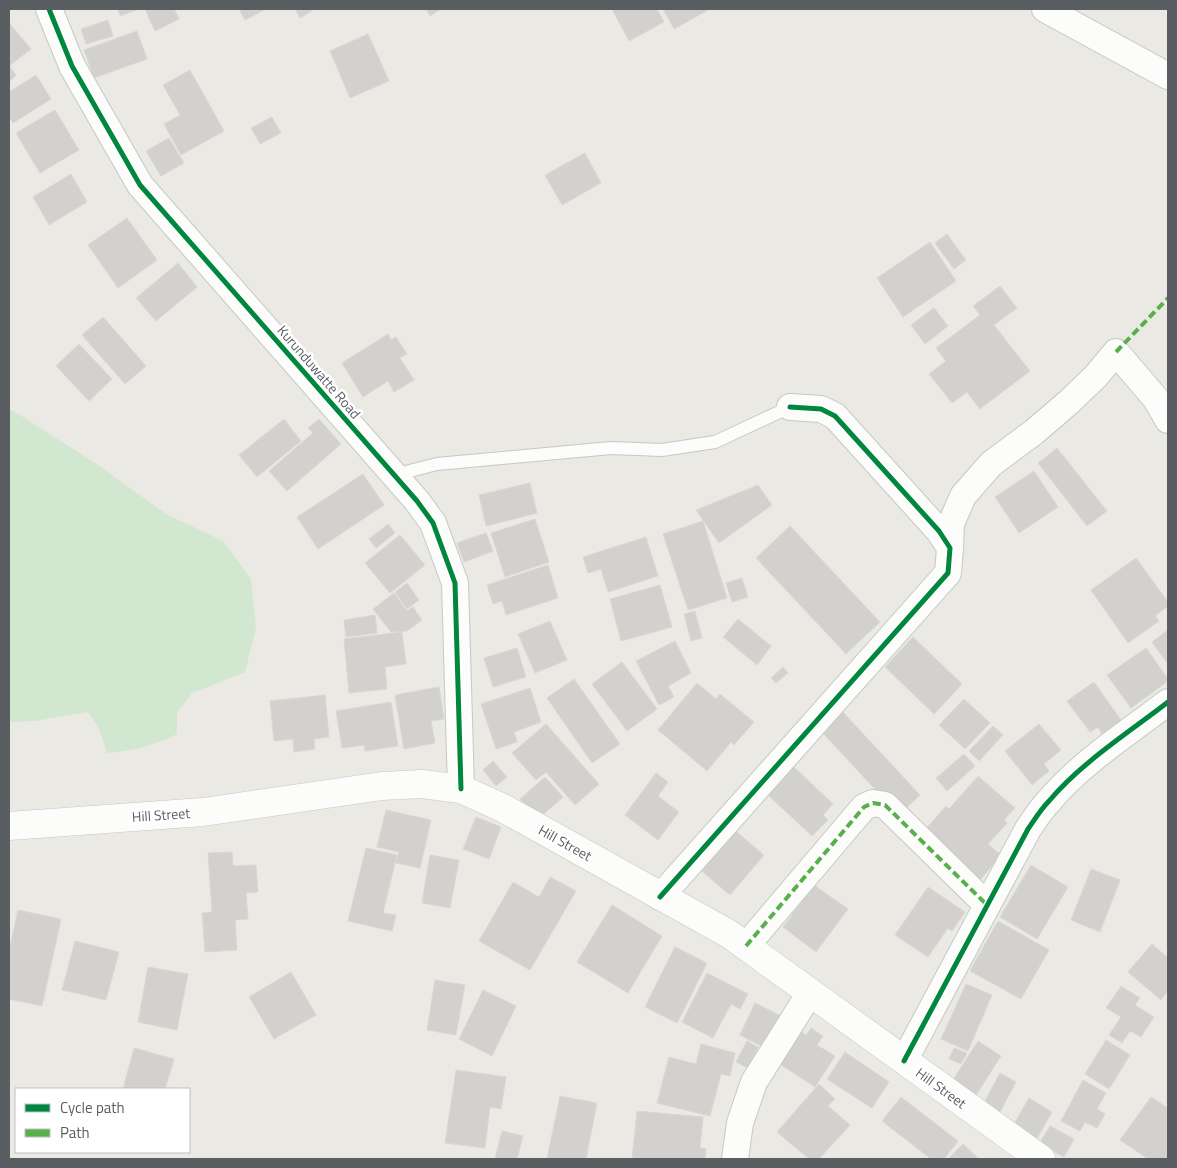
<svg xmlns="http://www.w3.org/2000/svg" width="1177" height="1168" font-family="'Titillium Web',sans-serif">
	<rect width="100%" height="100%" fill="#eae9e4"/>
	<path fill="#d1e7cf" d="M 9,409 L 15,412 L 98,465 L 166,514 L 223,541 L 251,579 L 256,628 L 245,672 L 192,693 L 177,713 L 177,734 C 155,745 132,751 107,753 L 99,728 L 88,712 L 34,721 L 9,722 Z"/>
	<path fill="#d2d1ce" stroke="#dad8d4" d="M 118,9 L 139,9 L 120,16 Z
		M 145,9 L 174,9 L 179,19 L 155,31 Z
		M 239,9 L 266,9 L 245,20 Z
		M 295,9 L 315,9 L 300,18 Z
		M 426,9 L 441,9 L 430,16 Z
		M 612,9 L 657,9 L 664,22 L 629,41 Z
		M 663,9 L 710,9 L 674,29 Z
		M 108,20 L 113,36 L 86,44 L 81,29 Z
		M 10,24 L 31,49 L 9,66 L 16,75 L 9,82 L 9,25 Z
		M 137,31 L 147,59 L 94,78 L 84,50 Z
		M 368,34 L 389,81 L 350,98 L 330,51 Z
		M 190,70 L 224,131 L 181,155 L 164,124 L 180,115 L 163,85 Z
		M 36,75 L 51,99 L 13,123 L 9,117 L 9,92 Z
		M 55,110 L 79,150 L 40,173 L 16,133 Z
		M 272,117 L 281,133 L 260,144 L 251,128 Z
		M 169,138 L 184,163 L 161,176 L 146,151 Z
		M 585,153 L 601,183 L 562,205 L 545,175 Z
		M 71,174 L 87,202 L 49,225 L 33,197 Z
		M 127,218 L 157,260 L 118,288 L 88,245 Z
		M 947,234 L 966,260 L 954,269 L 935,243 Z
		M 930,242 L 956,281 L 903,317 L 877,278 Z
		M 178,263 L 197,287 L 156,321 L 136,298 Z
		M 1000,286 L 1017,308 L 994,325 L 1030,371 L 980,409 L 967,392 L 952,403 L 929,374 L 946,361 L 936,348 L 980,315 L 973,306 Z
		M 934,308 L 948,326 L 925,344 L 911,325 Z
		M 103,317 L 146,366 L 125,384 L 82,335 Z
		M 388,334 L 391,340 L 396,337 L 407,354 L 400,358 L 414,380 L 394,392 L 388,381 L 363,397 L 342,363 Z
		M 79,344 L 112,379 L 89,401 L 56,366 Z
		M 284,419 L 301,441 L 257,477 L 239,455 Z
		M 319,419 L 341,444 L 287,491 L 269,471 L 313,433 L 308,428 Z
		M 1057,448 L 1107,511 L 1087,526 L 1038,463 Z
		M 1034,471 L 1058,507 L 1019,533 L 995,497 Z
		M 363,474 L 384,505 L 318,549 L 297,517 Z
		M 530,483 L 537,513 L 486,526 L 479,495 Z
		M 758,485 L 772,505 L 719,543 L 696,510 Z
		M 535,519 L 549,562 L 505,577 L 491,533 Z
		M 703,521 L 727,598 L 688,610 L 663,534 Z
		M 388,524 L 395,533 L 376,548 L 369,539 Z
		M 790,526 L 880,622 L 846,654 L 756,558 Z
		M 486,533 L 493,551 L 464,562 L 457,543 Z
		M 400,535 L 425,565 L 390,593 L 365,563 Z
		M 646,537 L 658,576 L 608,592 L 601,569 L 588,573 L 583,557 Z
		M 1136,558 L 1168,602 L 1168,606 L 1155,616 L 1159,621 L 1128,643 L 1091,590 Z
		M 548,565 L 558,598 L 506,615 L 502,601 L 493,604 L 487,585 Z
		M 742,578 L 748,597 L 732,602 L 726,583 Z
		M 407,583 L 419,600 L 407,609 L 395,592 Z
		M 660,585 L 672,627 L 621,641 L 610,599 Z
		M 394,593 L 407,611 L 413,607 L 422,620 L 407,631 L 391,632 L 373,609 Z
		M 695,611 L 702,638 L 691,641 L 684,614 Z
		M 375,615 L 377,633 L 346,637 L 344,620 Z
		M 738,619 L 771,646 L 757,665 L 723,637 Z
		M 550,621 L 567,660 L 535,673 L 518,634 Z
		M 1168,630 L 1168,664 L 1152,642 Z
		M 402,632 L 406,664 L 385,667 L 387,689 L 349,693 L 344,639 Z
		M 913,637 L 962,684 L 934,714 L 885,667 Z
		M 675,641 L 691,673 L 668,686 L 674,697 L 659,705 L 636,661 Z
		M 517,648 L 526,677 L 493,687 L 484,658 Z
		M 1146,648 L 1168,679 L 1168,681 L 1131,708 L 1107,675 Z
		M 622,662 L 657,709 L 627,731 L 592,684 Z
		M 783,667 L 788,673 L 776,683 L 771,678 Z
		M 574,679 L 620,744 L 592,763 L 547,698 Z
		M 1094,682 L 1121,720 L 1102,734 L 1098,727 L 1090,732 L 1067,701 Z
		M 697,683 L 716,699 L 720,694 L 754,722 L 734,745 L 731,742 L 707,771 L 658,730 Z
		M 439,687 L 444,719 L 431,721 L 435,743 L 404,749 L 395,695 Z
		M 530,688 L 541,722 L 514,732 L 517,742 L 496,749 L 481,704 Z
		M 325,695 L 329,737 L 314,739 L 315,749 L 294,752 L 293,739 L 274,741 L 270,701 Z
		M 964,699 L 990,723 L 965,749 L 939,725 Z
		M 391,702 L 398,746 L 365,751 L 364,745 L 342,748 L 336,711 Z
		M 841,710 L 920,795 L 899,815 L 819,729 Z
		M 546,724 L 599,784 L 575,805 L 546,772 L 536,780 L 512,753 Z
		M 1039,724 L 1061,750 L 1044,764 L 1049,771 L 1032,785 L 1005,751 Z
		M 993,726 L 1003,735 L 979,761 L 969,751 Z
		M 964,754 L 975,766 L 947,791 L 936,778 Z
		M 493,761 L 507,777 L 496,786 L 483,770 Z
		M 794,767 L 833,804 L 823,815 L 828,820 L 812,836 L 768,795 Z
		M 656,773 L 668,782 L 658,796 L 679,812 L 658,840 L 625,815 Z
		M 978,776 L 1015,808 L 1004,820 L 1007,823 L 988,844 L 1001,855 L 980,880 L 924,831 L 946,806 L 949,809 Z
		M 545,777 L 563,797 L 538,819 L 520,799 Z
		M 386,810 L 431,820 L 420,868 L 396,863 L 399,852 L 377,847 Z
		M 476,817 L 501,827 L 489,859 L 463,849 Z
		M 732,828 L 764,855 L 730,895 L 698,868 Z
		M 366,848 L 397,855 L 383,913 L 396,915 L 392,931 L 348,921 Z
		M 232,852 L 233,866 L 256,865 L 258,892 L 246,893 L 248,919 L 235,920 L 237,950 L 205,952 L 202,913 L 212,912 L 208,853 Z
		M 430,855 L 459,860 L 450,908 L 422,903 Z
		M 1031,865 L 1068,887 L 1037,939 L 1000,917 Z
		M 1091,869 L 1120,880 L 1100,932 L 1071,920 Z
		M 550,877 L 576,891 L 530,970 L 479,941 L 513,882 L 539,897 Z
		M 814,885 L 848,909 L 816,952 L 783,927 Z
		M 928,887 L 965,912 L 952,931 L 948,928 L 928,957 L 895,935 Z
		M 612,905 L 662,936 L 628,993 L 577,962 Z
		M 18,910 L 61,919 L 42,1006 L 9,999 L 9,951 Z
		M 998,921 L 1049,950 L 1021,999 L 970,971 Z
		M 75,941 L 119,952 L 106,1000 L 62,990 Z
		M 1152,944 L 1168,958 L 1168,991 L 1161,1000 L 1128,972 Z
		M 675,947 L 707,963 L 677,1023 L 645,1007 Z
		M 148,967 L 188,974 L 177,1030 L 138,1022 Z
		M 291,972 L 316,1015 L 274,1039 L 249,997 Z
		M 707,973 L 748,994 L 740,1009 L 731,1004 L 713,1038 L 682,1022 Z
		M 435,980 L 465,985 L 456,1035 L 427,1030 Z
		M 966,984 L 992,995 L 968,1051 L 941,1039 Z
		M 1121,986 L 1140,998 L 1135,1005 L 1154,1017 L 1141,1037 L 1130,1031 L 1122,1043 L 1109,1035 L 1121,1017 L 1106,1008 Z
		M 483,990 L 516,1006 L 492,1056 L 459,1039 Z
		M 755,1003 L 785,1018 L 756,1055 L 761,1046 L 740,1035 Z
		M 811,1028 L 823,1036 L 817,1045 L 835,1056 L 815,1087 L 775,1061 L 796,1029 L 806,1035 Z
		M 1106,1040 L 1130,1055 L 1109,1089 L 1085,1074 Z
		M 747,1041 L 758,1047 L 748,1068 L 736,1062 Z
		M 978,1041 L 1001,1056 L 976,1095 L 953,1080 Z
		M 701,1044 L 735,1053 L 730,1076 L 721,1074 L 710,1116 L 657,1103 L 669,1057 L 696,1064 Z
		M 134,1048 L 174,1059 L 165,1089 L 123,1089 Z
		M 954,1048 L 967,1053 L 961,1064 L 949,1059 Z
		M 845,1052 L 889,1082 L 872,1108 L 827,1079 Z
		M 456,1070 L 506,1077 L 501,1109 L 490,1107 L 485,1148 L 445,1143 Z
		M 1000,1073 L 1016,1082 L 1000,1112 L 984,1103 Z
		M 1083,1080 L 1106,1093 L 1097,1109 L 1105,1114 L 1097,1128 L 1085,1122 L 1080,1131 L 1061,1121 Z
		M 819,1084 L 835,1099 L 828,1106 L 850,1125 L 819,1159 L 809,1159 L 777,1132 Z
		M 560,1096 L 597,1103 L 586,1159 L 547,1159 Z
		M 901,1097 L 958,1141 L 944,1159 L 931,1159 L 882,1121 Z
		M 1151,1097 L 1168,1108 L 1168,1159 L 1148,1159 L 1120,1140 Z
		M 1029,1098 L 1052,1112 L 1035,1142 L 1011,1129 Z
		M 637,1111 L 703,1117 L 700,1148 L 706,1149 L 705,1159 L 632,1159 Z
		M 1050,1126 L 1074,1139 L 1064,1157 L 1039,1144 Z
		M 502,1131 L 523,1136 L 517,1159 L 495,1159 Z
		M 963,1144 L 979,1159 L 948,1159 Z"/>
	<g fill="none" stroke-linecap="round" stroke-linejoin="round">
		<g stroke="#c7c7c5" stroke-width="14">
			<path id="lane" d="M 394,475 L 437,464 L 611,448 L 662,450 L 715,442 L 790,407"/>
		</g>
		<g stroke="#c7c7c5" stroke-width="28">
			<path id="street" d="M 49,9 L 72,66 L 140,185 L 417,501 L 433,523 L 455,583 L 461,789
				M 1045,9 L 1168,76
				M 950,548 L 951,524 L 963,496 L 991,464 L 1034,432 L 1069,402 L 1096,376 L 1116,352 L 1156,399 L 1168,420
				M 660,897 L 948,573 L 950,548 L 939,531 L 835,416 L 821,409 L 790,407
				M 746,946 L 864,807 L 873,803 L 885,805 L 987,905
				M 904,1061 L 1028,829 C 1035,819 1041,809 1049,801 C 1082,762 1128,733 1168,702
				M 735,1159 L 740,1123 L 754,1082 L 810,993"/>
		</g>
		<g stroke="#c7c7c6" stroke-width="29">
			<path id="secondary" d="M 9,826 L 203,812 L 382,786 L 422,784 L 461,789 L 503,808 L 729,934 L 1041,1159"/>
		</g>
		<use href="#lane" stroke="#fcfcfb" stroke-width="12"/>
		<use href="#street" stroke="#fcfcfb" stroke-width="26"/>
		<use href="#secondary" stroke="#fcfcfb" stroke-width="28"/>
		<path stroke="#58b04a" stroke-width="4" stroke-dasharray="8 4" stroke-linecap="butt" d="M 1116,352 L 1168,298
			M 746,946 L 864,807 L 873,803 L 885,805 L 987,905"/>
		<g stroke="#fff" stroke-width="8">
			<path id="cycleway" d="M 49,9 L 72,66 L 140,185 L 417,501 L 433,523 L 455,583 L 461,789
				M 660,897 L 948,573 L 950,548 L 939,531 L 835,416 L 821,409 L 790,407
				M 904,1061 L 1028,829 C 1035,819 1041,809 1049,801 C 1082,762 1128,733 1168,702"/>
		</g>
		<use href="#cycleway" stroke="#00873e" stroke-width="5"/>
	</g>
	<g text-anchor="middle" stroke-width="5" stroke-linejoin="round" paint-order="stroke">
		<g font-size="14" fill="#5a5e63" stroke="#fff">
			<text transform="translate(319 372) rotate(49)" y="5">Kurunduwatte Road</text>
			<text transform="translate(161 815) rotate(-4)" y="5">Hill Street</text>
			<text transform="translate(565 843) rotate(29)" y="5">Hill Street</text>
			<text transform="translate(941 1088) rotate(36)" y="5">Hill Street</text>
		</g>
	</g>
	<rect width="1177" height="1168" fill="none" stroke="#5a5e63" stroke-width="20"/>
	<rect x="15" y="1088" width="175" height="65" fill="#ffffff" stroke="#bdbfc1"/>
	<rect x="25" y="1104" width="25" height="8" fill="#00873e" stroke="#bdbfc1"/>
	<text x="60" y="1113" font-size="15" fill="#5a5e63">Cycle path</text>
	<rect x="25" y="1129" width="25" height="8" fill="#58b04a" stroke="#bdbfc1"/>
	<text x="60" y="1138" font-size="15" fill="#5a5e63">Path</text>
</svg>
